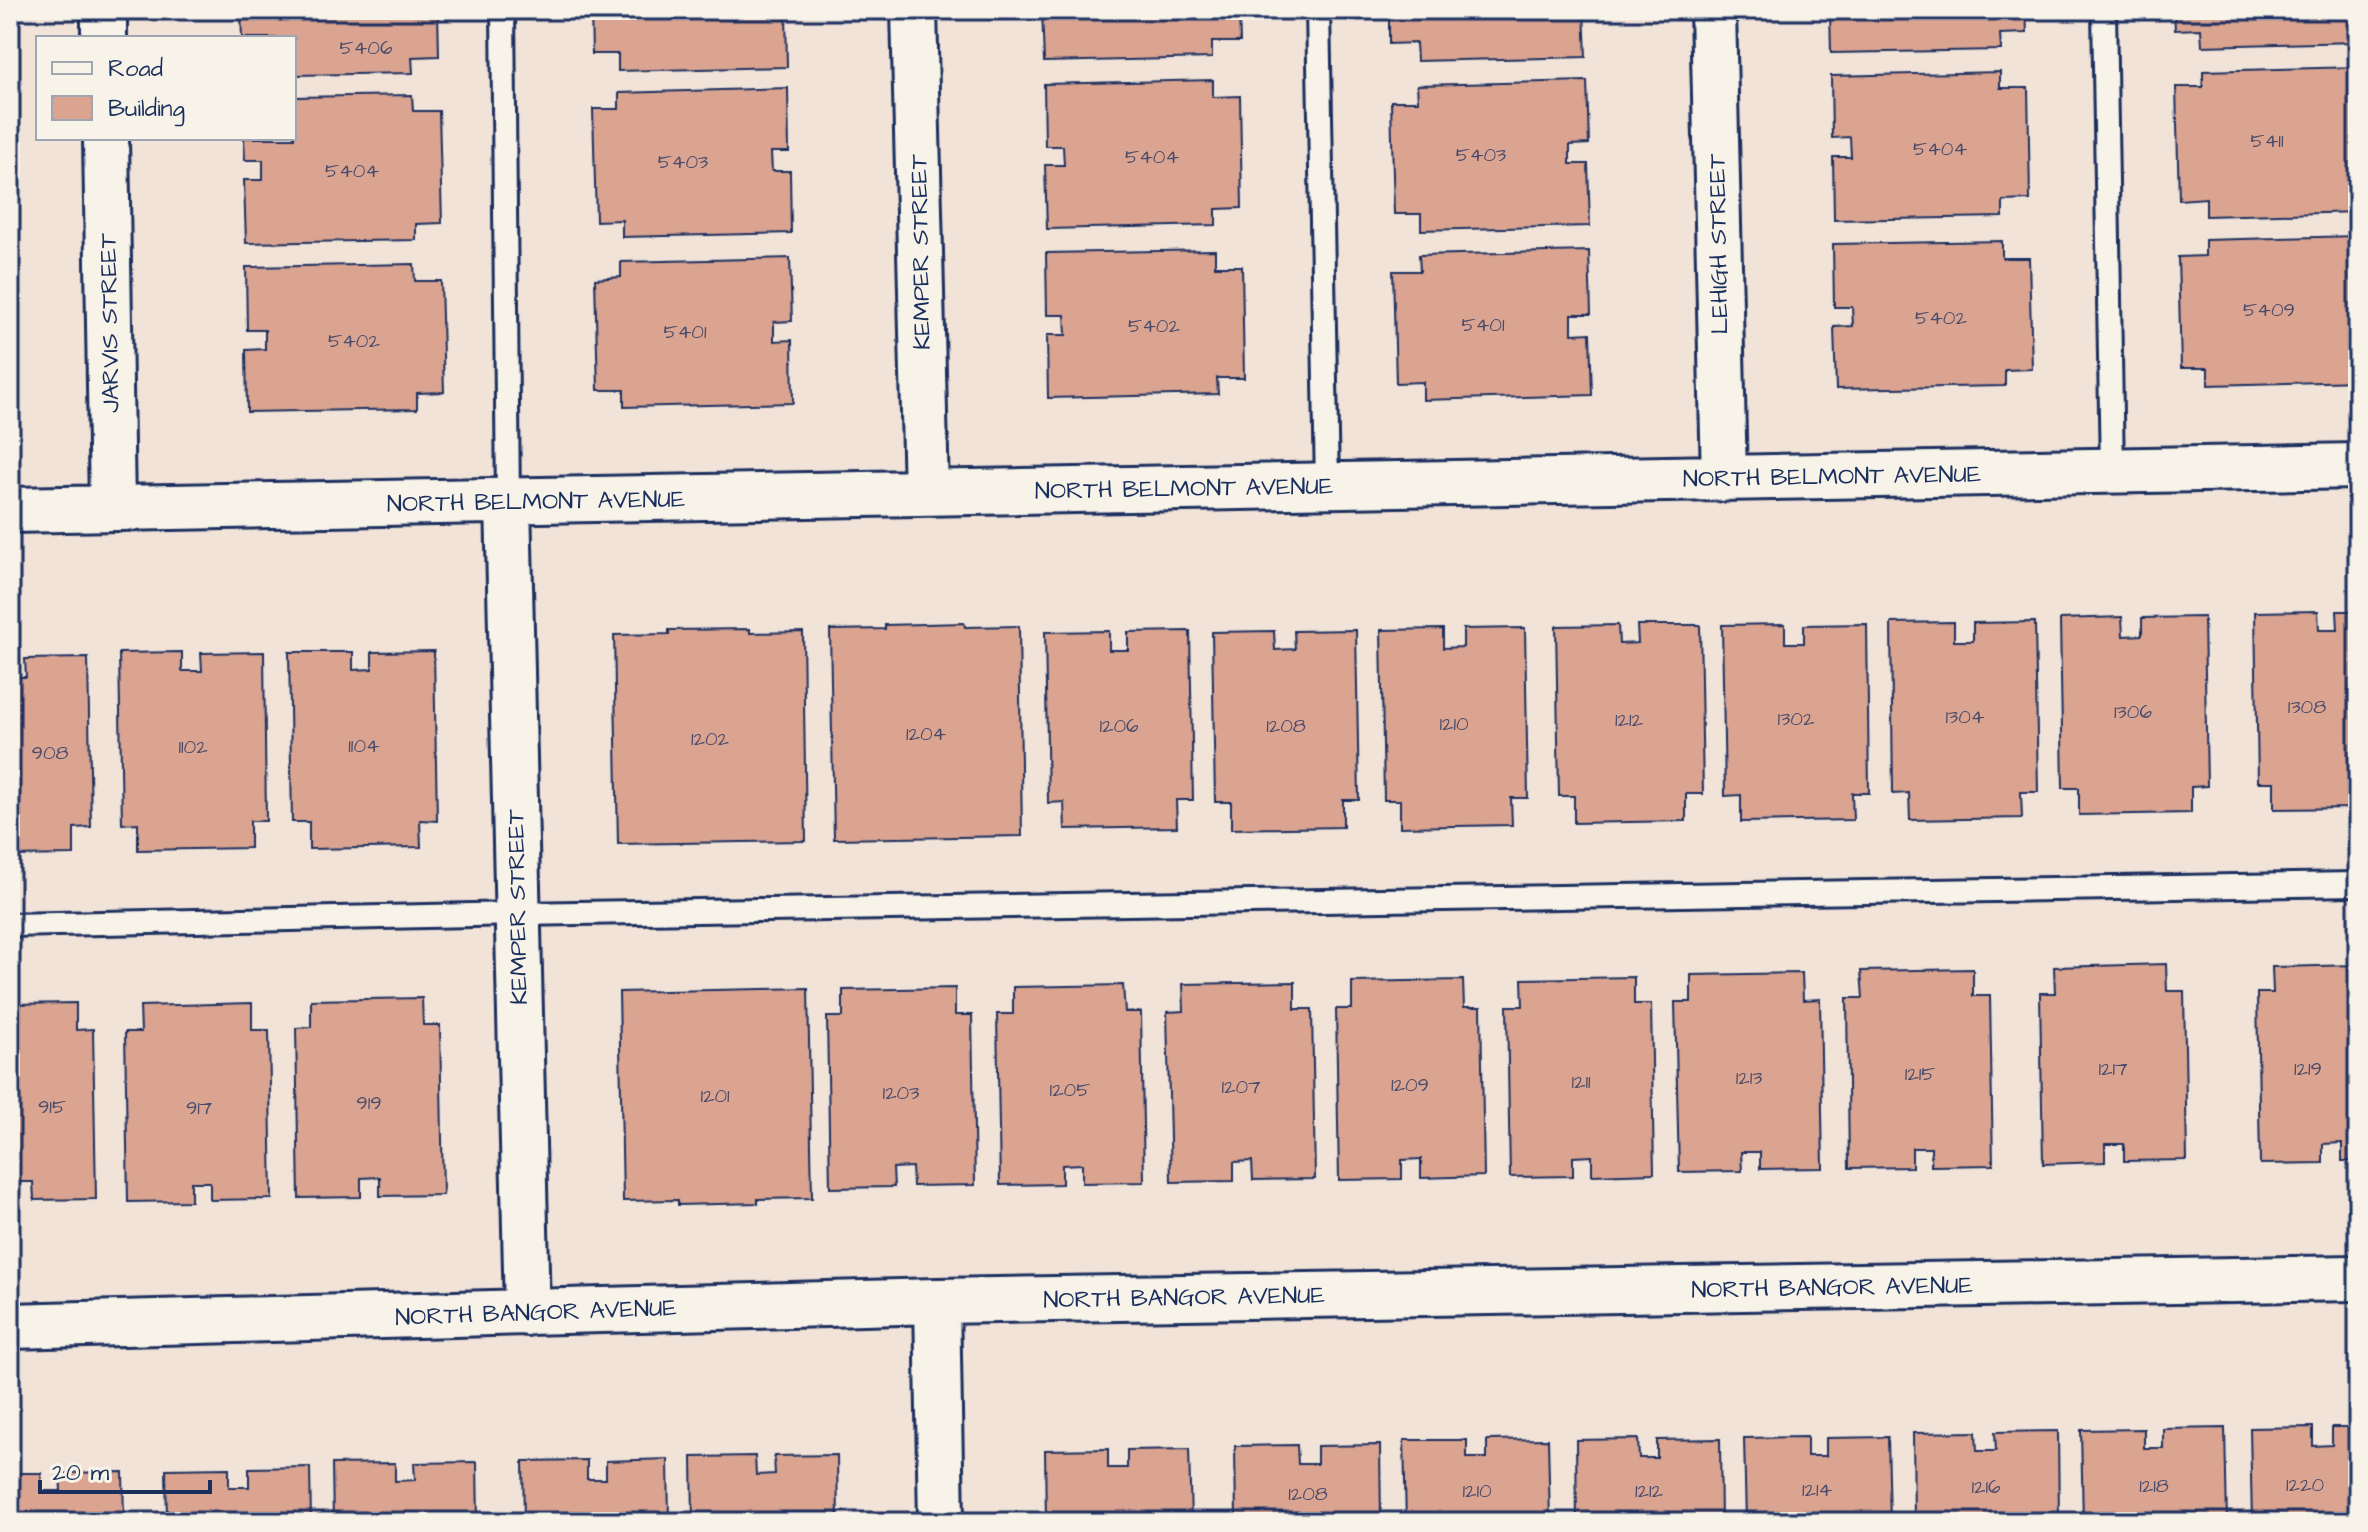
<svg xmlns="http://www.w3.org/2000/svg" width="2368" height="1532" font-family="'Architects Daughter',sans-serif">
	<rect width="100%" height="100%" fill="#f1e3d7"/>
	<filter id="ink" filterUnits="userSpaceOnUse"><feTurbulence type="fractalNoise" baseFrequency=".0125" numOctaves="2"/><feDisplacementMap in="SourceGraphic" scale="16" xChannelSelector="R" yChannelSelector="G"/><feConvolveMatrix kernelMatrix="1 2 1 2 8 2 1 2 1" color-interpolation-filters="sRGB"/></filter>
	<g filter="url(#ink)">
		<path fill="#daa491" stroke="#1b2f5e" stroke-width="2" d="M 260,10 L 438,10 L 439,56 L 412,57 L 413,73 L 294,75 L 294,38 L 242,38 L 241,13 L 260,13 Z
			M 591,10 L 786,10 L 787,67 L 618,71 L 618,54 L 592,54 Z
			M 1042,10 L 1239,10 L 1240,42 L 1212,42 L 1212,58 L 1044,62 Z
			M 1389,10 L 1584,10 L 1586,57 L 1417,61 L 1416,43 L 1389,44 Z
			M 1830,10 L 2026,10 L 2027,33 L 2000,34 L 2001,50 L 1831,53 Z
			M 2174,10 L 2358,10 L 2358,42 L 2202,46 L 2201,29 L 2175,30 Z
			M 2358,67 L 2358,130 L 2355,130 L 2356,150 L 2358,150 L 2358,212 L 2206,216 L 2206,198 L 2179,200 L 2176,87 L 2203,87 L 2203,71 Z
			M 2000,72 L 2000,88 L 2028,88 L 2030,200 L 2003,201 L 2003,217 L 1834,220 L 1833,157 L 1851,157 L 1850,137 L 1832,138 L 1831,76 Z
			M 1213,80 L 1213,97 L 1240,96 L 1242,208 L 1216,209 L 1216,225 L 1047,229 L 1045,165 L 1064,165 L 1063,146 L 1045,146 L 1044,84 Z
			M 1587,81 L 1589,144 L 1570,145 L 1570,164 L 1588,164 L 1590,226 L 1421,230 L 1421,214 L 1394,214 L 1391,101 L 1418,101 L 1417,85 Z
			M 788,88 L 789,152 L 771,152 L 772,171 L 790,171 L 791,233 L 622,237 L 622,220 L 596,221 L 593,109 L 619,109 L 619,93 Z
			M 412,95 L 413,111 L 439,111 L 442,223 L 416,224 L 416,240 L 246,243 L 244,180 L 263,180 L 263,160 L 245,160 L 244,138 L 294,138 L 294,97 Z
			M 2358,236 L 2358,381 L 2208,385 L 2208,368 L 2181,368 L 2178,257 L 2205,256 L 2205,240 Z
			M 2002,241 L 2002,258 L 2029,258 L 2032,369 L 2005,370 L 2005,386 L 1836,389 L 1834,327 L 1853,326 L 1852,307 L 1834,307 L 1833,244 Z
			M 1215,250 L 1215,266 L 1242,266 L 1244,378 L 1217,378 L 1218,394 L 1048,398 L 1047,335 L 1066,335 L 1065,315 L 1047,315 L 1046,253 Z
			M 1589,251 L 1591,314 L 1572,314 L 1572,334 L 1590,333 L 1592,395 L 1423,400 L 1423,382 L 1396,383 L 1393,271 L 1420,271 L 1419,255 Z
			M 790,258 L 792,321 L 774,322 L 774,341 L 792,340 L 793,403 L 624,407 L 624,390 L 598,390 L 595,279 L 621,277 L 621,262 Z
			M 414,264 L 415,281 L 441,281 L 444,392 L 417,393 L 417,409 L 247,412 L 246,350 L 265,349 L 265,330 L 247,330 L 246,267 Z
			M 2318,611 L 2319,630 L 2338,630 L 2337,611 L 2358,611 L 2358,808 L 2274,809 L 2274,782 L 2258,782 L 2255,612 Z
			M 2122,617 L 2123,636 L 2142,635 L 2142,618 L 2204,617 L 2207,786 L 2191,787 L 2191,813 L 2079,815 L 2079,788 L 2063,788 L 2060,619 Z
			M 1954,622 L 1954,641 L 1973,641 L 1973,623 L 2035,622 L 2038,792 L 2021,792 L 2022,818 L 1910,820 L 1909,793 L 1893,794 L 1891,623 Z
			M 964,623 L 965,627 L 1019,626 L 1022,836 L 834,839 L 830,630 L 885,629 L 885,625 Z
			M 1785,624 L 1785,643 L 1804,643 L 1804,625 L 1867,624 L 1869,793 L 1852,793 L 1853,820 L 1741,822 L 1741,795 L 1725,796 L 1722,625 Z
			M 1618,625 L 1619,644 L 1638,643 L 1637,625 L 1700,625 L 1703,794 L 1686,794 L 1686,821 L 1574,823 L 1574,796 L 1559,796 L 1556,626 Z
			M 1525,628 L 1528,798 L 1511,798 L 1512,825 L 1400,827 L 1400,800 L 1384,800 L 1381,630 L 1443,629 L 1443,648 L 1463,647 L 1463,629 Z
			M 750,629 L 750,633 L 803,632 L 806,841 L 618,844 L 614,635 L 669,634 L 669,630 Z
			M 1356,630 L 1359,800 L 1343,800 L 1343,827 L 1231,829 L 1231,802 L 1215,802 L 1212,632 L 1274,631 L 1275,650 L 1295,649 L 1294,631 Z
			M 1109,631 L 1109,650 L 1128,650 L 1128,632 L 1190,631 L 1193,800 L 1176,800 L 1177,827 L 1065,829 L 1064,802 L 1048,803 L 1045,632 Z
			M 434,651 L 437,821 L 420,820 L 421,847 L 309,849 L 309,822 L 292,822 L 289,652 L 353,652 L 353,670 L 372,669 L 372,652 Z
			M 182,652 L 182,671 L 202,671 L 201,653 L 264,652 L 266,821 L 250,821 L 250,848 L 138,850 L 138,823 L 122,824 L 119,653 Z
			M 88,658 L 91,827 L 74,828 L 74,855 L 10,856 L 10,677 L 26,677 L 25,659 Z
			M 2166,964 L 2167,991 L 2184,991 L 2187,1160 L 2124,1161 L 2124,1144 L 2105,1144 L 2105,1162 L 2043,1164 L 2040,993 L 2055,993 L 2054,967 Z
			M 2358,965 L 2358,1161 L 2342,1161 L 2342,1143 L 2323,1144 L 2323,1163 L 2260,1164 L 2257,993 L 2273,993 L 2272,967 Z
			M 1973,969 L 1973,996 L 1990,996 L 1993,1165 L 1931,1166 L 1931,1148 L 1912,1148 L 1912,1167 L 1849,1168 L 1847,998 L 1863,998 L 1861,971 Z
			M 1802,973 L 1803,1000 L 1820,999 L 1823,1168 L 1760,1169 L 1760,1152 L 1741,1152 L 1742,1171 L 1679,1172 L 1675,1002 L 1691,1002 L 1691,975 Z
			M 1634,977 L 1634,1004 L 1651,1004 L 1654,1173 L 1592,1175 L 1592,1156 L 1573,1157 L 1573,1176 L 1510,1177 L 1507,1006 L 1523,1006 L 1522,979 Z
			M 1463,980 L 1464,1007 L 1481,1007 L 1484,1176 L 1421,1178 L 1421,1159 L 1402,1160 L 1402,1179 L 1339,1180 L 1336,1009 L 1352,1009 L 1352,982 Z
			M 1295,982 L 1295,1009 L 1312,1009 L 1315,1179 L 1253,1180 L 1252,1161 L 1234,1162 L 1234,1181 L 1171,1182 L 1167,1012 L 1184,1011 L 1183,984 Z
			M 1123,985 L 1125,1012 L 1141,1012 L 1144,1182 L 1082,1183 L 1082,1164 L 1062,1165 L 1062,1184 L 1000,1185 L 997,1014 L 1013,1014 L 1013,987 Z
			M 808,988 L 812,1198 L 758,1199 L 758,1203 L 678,1205 L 678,1200 L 623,1201 L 619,992 Z
			M 955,988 L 955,1015 L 972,1015 L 975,1185 L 913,1186 L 912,1167 L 893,1168 L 894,1187 L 830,1188 L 827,1017 L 843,1017 L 843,990 Z
			M 422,998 L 423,1025 L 440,1025 L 443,1195 L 380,1196 L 380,1177 L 361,1178 L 361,1197 L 299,1198 L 296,1028 L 311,1027 L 311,1000 Z
			M 76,1003 L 76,1030 L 93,1029 L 96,1199 L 34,1200 L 33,1182 L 14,1182 L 15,1201 L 10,1201 L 10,1004 Z
			M 252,1003 L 252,1030 L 269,1030 L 272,1199 L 210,1200 L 210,1182 L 191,1182 L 191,1201 L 128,1202 L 125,1032 L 141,1032 L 140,1006 Z
			M 2313,1427 L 2313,1446 L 2332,1445 L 2332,1427 L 2358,1427 L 2358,1522 L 2252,1522 L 2250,1428 Z
			M 2225,1428 L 2227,1522 L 2083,1522 L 2081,1430 L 2144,1429 L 2144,1448 L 2163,1448 L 2163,1429 Z
			M 2058,1431 L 2059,1522 L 1914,1522 L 1913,1433 L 1976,1432 L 1977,1451 L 1996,1451 L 1995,1432 Z
			M 1807,1437 L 1807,1456 L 1826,1456 L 1826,1438 L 1888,1437 L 1890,1522 L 1746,1522 L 1744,1438 Z
			M 1548,1439 L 1550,1522 L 1406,1522 L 1404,1440 L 1467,1440 L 1467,1458 L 1487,1458 L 1487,1440 Z
			M 1638,1439 L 1639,1458 L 1657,1458 L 1657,1440 L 1720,1439 L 1721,1522 L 1577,1522 L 1576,1440 Z
			M 1297,1445 L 1298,1464 L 1317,1464 L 1317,1446 L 1380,1445 L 1381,1522 L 1236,1522 L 1235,1446 Z
			M 1108,1449 L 1108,1468 L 1127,1468 L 1127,1450 L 1189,1449 L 1191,1522 L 1046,1522 L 1045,1450 Z
			M 837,1455 L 838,1522 L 693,1522 L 692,1457 L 755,1456 L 756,1475 L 775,1474 L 774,1456 Z
			M 668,1459 L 669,1522 L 524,1522 L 523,1461 L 587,1460 L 587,1479 L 606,1479 L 606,1461 Z
			M 477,1462 L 478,1522 L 333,1522 L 332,1464 L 395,1463 L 395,1481 L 415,1480 L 414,1463 Z
			M 310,1467 L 311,1522 L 167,1522 L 166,1469 L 229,1468 L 229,1487 L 249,1487 L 249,1468 Z
			M 123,1472 L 124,1522 L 10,1522 L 10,1473 L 41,1473 L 42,1491 L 61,1491 L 60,1473 Z"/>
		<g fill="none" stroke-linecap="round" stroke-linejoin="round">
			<g stroke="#1b2f5e" stroke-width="28">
				<path id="service" d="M 503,10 L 508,501
					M 1318,10 L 1327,486
					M 2104,10 L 2112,471
					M 10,925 L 518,914 L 2358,884"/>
			</g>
			<g stroke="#1b2f5e" stroke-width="50">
				<path id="minor" d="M 104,10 L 104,38
					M 914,10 L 926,493
					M 1713,10 L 1724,479
					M 106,138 L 112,508
					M 508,501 L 527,1313
					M 10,510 L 2358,466
					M 937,1301 L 941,1522
					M 10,1326 L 937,1301 L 2358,1278"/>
			</g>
			<use href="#service" stroke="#f7f3e8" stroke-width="22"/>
			<use href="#minor" stroke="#f7f3e8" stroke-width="44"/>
		</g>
	</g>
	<g text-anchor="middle" stroke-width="8" stroke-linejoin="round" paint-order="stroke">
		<g font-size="20" fill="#4b4c6b">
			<text x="366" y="54">5406</text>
			<text x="2267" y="147">5411</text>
			<text x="1940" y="155">5404</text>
			<text x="1481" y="161">5403</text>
			<text x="1152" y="163">5404</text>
			<text x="683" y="168">5403</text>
			<text x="352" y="177">5404</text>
			<text x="2269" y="316">5409</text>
			<text x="1941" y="324">5402</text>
			<text x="1483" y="331">5401</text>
			<text x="1154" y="332">5402</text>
			<text x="685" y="338">5401</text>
			<text x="354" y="347">5402</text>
			<text x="2307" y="713">1308</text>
			<text x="2133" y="718">1306</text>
			<text x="1965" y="723">1304</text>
			<text x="1796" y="725">1302</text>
			<text x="1629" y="726">1212</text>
			<text x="1454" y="730">1210</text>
			<text x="1119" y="732">1206</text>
			<text x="1286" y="732">1208</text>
			<text x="926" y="740">1204</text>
			<text x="710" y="745">1202</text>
			<text x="364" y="752">1104</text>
			<text x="193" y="753">1102</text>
			<text x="50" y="759">908</text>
			<text x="2113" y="1075">1217</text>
			<text x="2308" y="1075">1219</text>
			<text x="1920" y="1080">1215</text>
			<text x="1749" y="1084">1213</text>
			<text x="1581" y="1088">1211</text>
			<text x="1410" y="1091">1209</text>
			<text x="1241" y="1093">1207</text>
			<text x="1070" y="1096">1205</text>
			<text x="901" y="1099">1203</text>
			<text x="715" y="1102">1201</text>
			<text x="369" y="1109">919</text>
			<text x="52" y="1113">915</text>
			<text x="199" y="1114">917</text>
			<text x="2305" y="1491">1220</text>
			<text x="2154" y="1492">1218</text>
			<text x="1986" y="1493">1216</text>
			<text x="1817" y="1496">1214</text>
			<text x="1477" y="1497">1210</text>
			<text x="1649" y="1497">1212</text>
			<text x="1308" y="1500">1208</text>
		</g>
		<g font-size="24" fill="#1b2f5e" stroke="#f7f3e8">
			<text transform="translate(1718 244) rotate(-91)" y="8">LEHIGH STREET</text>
			<text transform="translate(920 252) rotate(-91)" y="8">KEMPER STREET</text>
			<text transform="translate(109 323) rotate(-91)" y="8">JARVIS STREET</text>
			<text transform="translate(1832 476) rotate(-1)" y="8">NORTH BELMONT AVENUE</text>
			<text transform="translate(1184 488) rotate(-1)" y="8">NORTH BELMONT AVENUE</text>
			<text transform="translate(536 501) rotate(-1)" y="8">NORTH BELMONT AVENUE</text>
			<text transform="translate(517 907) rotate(-91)" y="8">KEMPER STREET</text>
			<text transform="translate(1832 1287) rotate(-1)" y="8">NORTH BANGOR AVENUE</text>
			<text transform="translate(1184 1297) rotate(-1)" y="8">NORTH BANGOR AVENUE</text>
			<text transform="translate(536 1312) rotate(-2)" y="8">NORTH BANGOR AVENUE</text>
		</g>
	</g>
	<rect width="2368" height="1532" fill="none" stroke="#f7f3e8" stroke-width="40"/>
	<rect x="20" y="20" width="2328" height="1492" fill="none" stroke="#1b2f5e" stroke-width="3" filter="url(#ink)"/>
	<rect x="36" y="36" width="260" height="104" fill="#f7f3e8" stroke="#9fa5b1" stroke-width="2"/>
	<rect x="52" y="62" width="40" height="12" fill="#f7f3e8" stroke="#9fa5b1" stroke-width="2"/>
	<text x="108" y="76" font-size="24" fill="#1b2f5e">Road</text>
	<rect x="52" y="96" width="40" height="24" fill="#daa491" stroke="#9fa5b1" stroke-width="2"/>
	<text x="108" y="116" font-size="24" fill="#1b2f5e">Building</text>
	<path d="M40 1480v12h170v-12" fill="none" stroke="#1b2f5e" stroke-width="4"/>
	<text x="52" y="1480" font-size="24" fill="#1b2f5e" stroke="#f7f3e8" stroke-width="6" paint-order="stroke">20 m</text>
</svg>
